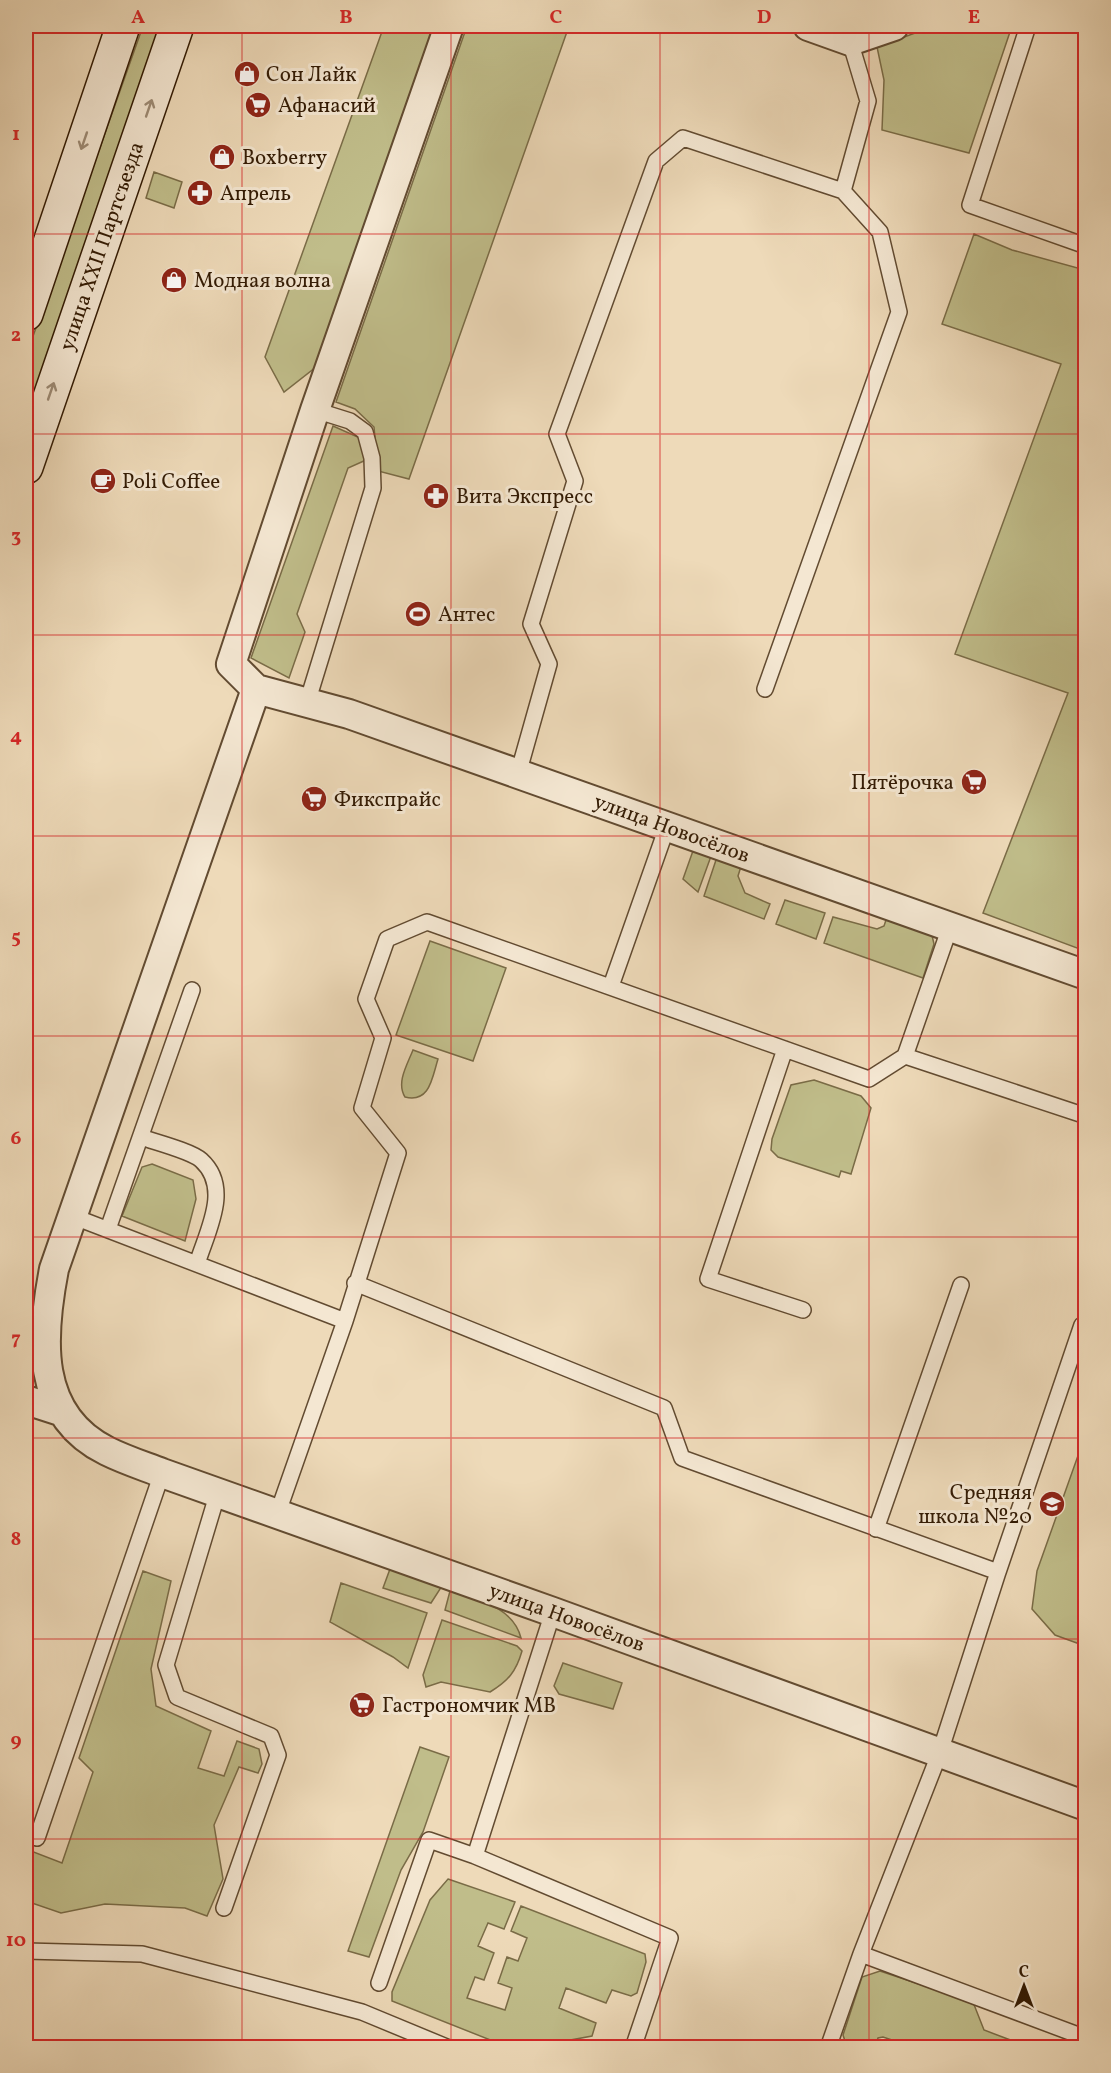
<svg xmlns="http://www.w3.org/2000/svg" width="1111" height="2073" font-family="Vollkorn,serif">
	<rect width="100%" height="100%" fill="#eedab9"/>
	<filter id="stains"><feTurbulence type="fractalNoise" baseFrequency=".00333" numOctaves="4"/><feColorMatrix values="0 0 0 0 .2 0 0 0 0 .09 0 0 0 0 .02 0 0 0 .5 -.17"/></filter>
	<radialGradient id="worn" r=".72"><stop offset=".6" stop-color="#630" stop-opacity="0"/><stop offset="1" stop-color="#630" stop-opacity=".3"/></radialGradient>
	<path fill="#c0bd8a" stroke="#7a6c47" stroke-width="1.5" d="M 143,26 L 161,26 L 34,393 L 26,389 L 26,356 Z
		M 384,26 L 443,26 L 316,367 L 284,392 L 265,357 Z
		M 467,26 L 569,26 L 409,479 L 378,471 L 374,427 L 355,409 L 336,402 Z
		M 934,26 L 1012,26 L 969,153 L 882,130 L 884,80 L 877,47 Z
		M 154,172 L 182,182 L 174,208 L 146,198 Z
		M 974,234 L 1012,250 L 1085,270 L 1085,951 L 983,913 L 1068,693 L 955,654 L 1061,364 L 942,324 Z
		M 333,426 L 360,438 L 366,460 L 348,468 L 297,614 L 305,632 L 289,678 L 251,658 Z
		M 694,848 L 714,848 L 698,892 L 683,879 Z
		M 719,851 L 743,860 L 738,876 L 745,893 L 770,904 L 764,919 L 704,896 Z
		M 785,900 L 825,913 L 816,939 L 776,924 Z
		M 888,914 L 931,931 L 934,944 L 923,978 L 824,943 L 833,917 L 877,929 L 884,926 Z
		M 430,941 L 506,968 L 473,1061 L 396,1035 Z
		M 413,1050 L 438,1059 C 432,1078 430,1103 405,1097 C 396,1083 407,1065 413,1050 Z
		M 814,1080 L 861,1096 L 871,1108 L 851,1174 L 841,1171 L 839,1177 L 778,1157 L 771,1150 L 772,1139 L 791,1085 Z
		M 152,1164 L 193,1180 L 196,1199 L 185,1241 L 122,1216 L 142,1167 Z
		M 1085,1436 L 1086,1646 L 1085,1646 L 1055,1635 L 1032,1609 L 1037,1571 Z
		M 390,1569 L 442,1586 L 431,1603 L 383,1588 Z
		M 143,1571 L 171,1581 L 151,1669 L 156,1706 L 211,1731 L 198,1768 L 224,1776 L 237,1741 L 259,1749 L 262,1764 L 258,1773 L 239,1767 L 214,1825 L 223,1879 L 207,1916 L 185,1908 L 105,1904 L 61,1913 L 26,1901 L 26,1849 L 62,1863 L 93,1772 L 79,1758 Z
		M 341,1583 L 427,1613 L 408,1668 L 393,1657 L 330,1622 Z
		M 450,1591 C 477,1600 513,1606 521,1638 L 445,1610 Z
		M 442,1620 L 517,1646 L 522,1651 C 516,1672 508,1681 490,1692 L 441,1682 L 426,1687 L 423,1675 Z
		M 563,1663 L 622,1683 L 613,1709 L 559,1694 L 554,1686 Z
		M 420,1747 L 449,1757 L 423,1832 L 401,1870 L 369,1957 L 348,1951 Z
		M 448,1879 L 515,1902 L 504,1929 L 488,1923 L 478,1946 L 494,1953 L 484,1980 L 475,1977 L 467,1998 L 505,2010 L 512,1988 L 498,1983 L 507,1957 L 518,1961 L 527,1938 L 511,1931 L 521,1906 L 645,1954 L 646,1962 L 637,1993 L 631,1996 L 612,1990 L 606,2003 L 566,1988 L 559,2008 L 596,2023 L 592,2036 L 549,2044 L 546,2048 L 508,2047 L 392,2001 L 392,1992 L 430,1900 Z
		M 880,1971 L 973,2002 L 984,2030 L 1029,2047 L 913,2047 L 883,2037 L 878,2038 L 875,2047 L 847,2047 L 843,2035 L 862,1977 Z"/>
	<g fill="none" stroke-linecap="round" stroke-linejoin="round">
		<g stroke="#624b31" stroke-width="18">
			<path id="service" d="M 1028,26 L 970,205 L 1086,246
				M 765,689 L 899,312 L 880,232 L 843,191
				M 307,703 L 373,488 L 372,458 L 365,432 L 350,421 L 315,410
				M 518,774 L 549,664 L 531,624 L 575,481 L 557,434 L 656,161 L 683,138 L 843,191 L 868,101 L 850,41
				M 611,986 L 667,827
				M 785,1049 L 708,1279 L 803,1310
				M 905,1056 L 950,927
				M 141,1137 C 155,1142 191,1151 201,1160 C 232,1188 207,1231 197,1264
				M 72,1216 L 345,1321 L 398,1153 L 362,1108 L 383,1038 L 366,999 L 387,939 L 427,922 L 869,1079 L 905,1056 L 1086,1116
				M 108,1229 L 192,990
				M 355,1283 L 664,1408 L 682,1458 L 998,1572 L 940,1752 L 861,1954 L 1086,2038
				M 218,1492 L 166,1665 L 177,1697 L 271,1736 L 278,1755 L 224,1908
				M 277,1515 L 345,1321
				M 876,1529 L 961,1285
				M 998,1572 L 1082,1325
				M 26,1834 L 37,1838 L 162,1473
				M 475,1856 L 670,1938 L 633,2048
				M 26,1951 L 142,1954 L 362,2012 L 449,2048
				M 379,1983 L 429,1840 L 475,1856 L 553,1612
				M 828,2048 L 861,1954"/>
		</g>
		<g stroke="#624b31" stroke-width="32">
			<path id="minor" d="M 449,26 L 315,410 L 231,664 L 256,689 L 54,1269 C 41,1336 34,1415 107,1451 C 125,1460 144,1466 162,1473 L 553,1612 L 1086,1806
				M 808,26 L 850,41 L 894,26
				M 256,689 L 349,714 L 1086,975
				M 26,1400 L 60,1411"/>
		</g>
		<g stroke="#331b04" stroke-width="36">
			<path id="secondary" d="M 26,314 L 123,26
				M 26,467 L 177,26"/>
		</g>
		<use href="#service" stroke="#f4e7d2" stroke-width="15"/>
		<use href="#minor" stroke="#f4e7d2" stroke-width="28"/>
		<use href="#secondary" stroke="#f4e7d2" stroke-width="33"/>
	</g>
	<defs><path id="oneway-shaft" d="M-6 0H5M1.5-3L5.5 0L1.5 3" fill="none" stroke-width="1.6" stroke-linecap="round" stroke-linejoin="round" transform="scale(1.5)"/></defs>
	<g stroke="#9d8b75">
		<use href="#oneway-shaft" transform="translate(149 108) rotate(-71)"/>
		<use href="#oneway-shaft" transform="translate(84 141) rotate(109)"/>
		<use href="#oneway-shaft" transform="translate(51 391) rotate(-71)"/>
	</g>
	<path fill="none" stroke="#d62828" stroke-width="1.5" stroke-opacity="0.55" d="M 242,26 L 242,2048M 451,26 L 451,2048M 660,26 L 660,2048M 869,26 L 869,2048M 26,234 L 1086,234M 26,434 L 1086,434M 26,635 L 1086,635M 26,836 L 1086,836M 26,1036 L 1086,1036M 26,1237 L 1086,1237M 26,1438 L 1086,1438M 26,1639 L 1086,1639M 26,1839 L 1086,1839"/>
	<defs>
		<g id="shop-disc" transform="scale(1.35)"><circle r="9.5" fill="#8f2418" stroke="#f4e7d2"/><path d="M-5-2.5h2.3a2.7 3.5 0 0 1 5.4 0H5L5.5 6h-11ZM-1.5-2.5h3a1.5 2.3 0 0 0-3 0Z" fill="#fff"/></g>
		<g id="supermarket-disc" transform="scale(1.35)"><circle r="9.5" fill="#8f2418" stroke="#f4e7d2"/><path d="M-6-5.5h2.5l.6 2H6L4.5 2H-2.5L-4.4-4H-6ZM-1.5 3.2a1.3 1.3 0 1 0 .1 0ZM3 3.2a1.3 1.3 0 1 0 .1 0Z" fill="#fff"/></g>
		<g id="pharmacy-disc" transform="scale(1.35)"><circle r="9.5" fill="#8f2418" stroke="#f4e7d2"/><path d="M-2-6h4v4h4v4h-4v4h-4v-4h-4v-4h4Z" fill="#fff"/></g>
		<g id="cafe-disc" transform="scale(1.35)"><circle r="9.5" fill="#8f2418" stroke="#f4e7d2"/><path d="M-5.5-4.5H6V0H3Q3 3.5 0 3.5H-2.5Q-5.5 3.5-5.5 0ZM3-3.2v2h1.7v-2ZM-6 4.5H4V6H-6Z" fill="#fff"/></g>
		<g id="stadium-disc" transform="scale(1.35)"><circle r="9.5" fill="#8f2418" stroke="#f4e7d2"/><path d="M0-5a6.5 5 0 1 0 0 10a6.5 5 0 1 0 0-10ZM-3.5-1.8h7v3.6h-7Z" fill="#fff"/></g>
		<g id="school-disc" transform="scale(1.35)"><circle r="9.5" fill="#8f2418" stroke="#f4e7d2"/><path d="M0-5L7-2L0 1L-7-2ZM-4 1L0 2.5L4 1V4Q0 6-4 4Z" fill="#fff"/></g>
	</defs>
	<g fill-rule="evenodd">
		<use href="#shop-disc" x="247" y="74"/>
		<use href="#supermarket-disc" x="258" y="105"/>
		<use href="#shop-disc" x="222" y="157"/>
		<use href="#pharmacy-disc" x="200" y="193"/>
		<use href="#shop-disc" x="174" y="280"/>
		<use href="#cafe-disc" x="103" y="481"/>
		<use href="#pharmacy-disc" x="436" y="496"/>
		<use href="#stadium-disc" x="418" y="614"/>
		<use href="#supermarket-disc" x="974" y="782"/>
		<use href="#supermarket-disc" x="314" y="799"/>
		<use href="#school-disc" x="1052" y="1504"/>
		<use href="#supermarket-disc" x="362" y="1705"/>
	</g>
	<g text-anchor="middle" stroke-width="6" stroke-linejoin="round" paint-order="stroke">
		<g font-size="21" fill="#331b04" stroke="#f4e7d2" text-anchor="start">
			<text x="266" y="81">Сон Лайк</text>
			<text x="278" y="112">Афанасий</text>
			<text x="242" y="164">Boxberry</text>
			<text x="220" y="200">Апрель</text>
			<text x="194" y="287">Модная волна</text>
			<text x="122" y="488">Poli Coffee</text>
			<text x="456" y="503">Вита Экспресс</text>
			<text x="438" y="621">Антес</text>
			<text x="954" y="789" text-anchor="end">Пятёрочка</text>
			<text x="334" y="806">Фикспрайс</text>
			<text x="1032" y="1499" text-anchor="end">Средняя<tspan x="1032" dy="24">школа №20</tspan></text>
			<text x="382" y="1712">Гастрономчик МВ</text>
		</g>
		<g font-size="21" fill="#331b04" stroke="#f4e7d2">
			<text transform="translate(101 246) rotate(-71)" y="7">улица XXII Партсъезда</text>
			<text transform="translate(672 828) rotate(20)" y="7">улица Новосёлов</text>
			<text transform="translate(567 1617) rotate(20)" y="7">улица Новосёлов</text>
		</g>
	</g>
	<rect width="1111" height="2073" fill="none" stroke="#eedab9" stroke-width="66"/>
	<g transform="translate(1024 1986)" stroke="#f4e7d2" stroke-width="4.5" paint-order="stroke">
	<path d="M0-4.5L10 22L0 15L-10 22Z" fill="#331b04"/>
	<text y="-9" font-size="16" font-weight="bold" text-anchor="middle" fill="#331b04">С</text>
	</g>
	<rect x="33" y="33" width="1045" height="2007" fill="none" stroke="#d62828" stroke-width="2"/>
	<g font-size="20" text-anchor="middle" font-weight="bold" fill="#d62828">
		<text x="138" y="23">A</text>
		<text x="346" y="23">B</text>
		<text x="556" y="23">C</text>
		<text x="764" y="23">D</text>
		<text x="974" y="23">E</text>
		<text x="16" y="140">1</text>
		<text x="16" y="341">2</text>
		<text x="16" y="542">3</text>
		<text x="16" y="742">4</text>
		<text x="16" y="943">5</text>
		<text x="16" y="1144">6</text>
		<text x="16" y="1344">7</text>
		<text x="16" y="1545">8</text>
		<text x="16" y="1746">9</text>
		<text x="16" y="1946">10</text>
	</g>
	<rect width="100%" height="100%" filter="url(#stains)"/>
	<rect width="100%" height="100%" fill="url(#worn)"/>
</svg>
